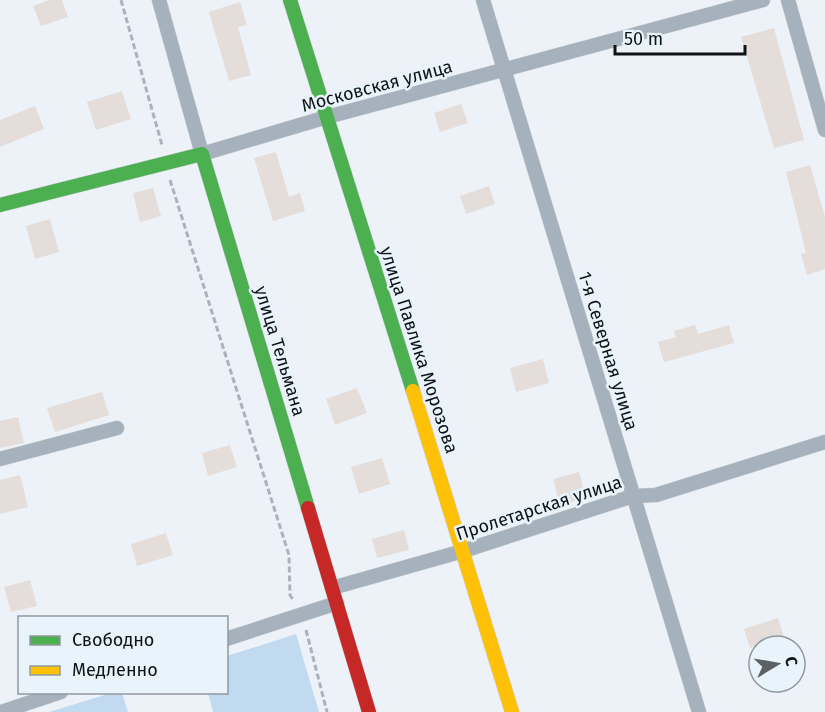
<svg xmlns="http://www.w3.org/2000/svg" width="825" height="712" font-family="'Fira Sans',sans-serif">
	<rect width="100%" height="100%" fill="#ecf2f7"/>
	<path fill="#c1daf0" d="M 296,634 L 319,712 L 213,712 L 208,693 L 226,692 L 227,656 Z
		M 111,693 L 122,693 L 128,712 L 49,712 Z"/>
	<path fill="#e5ddd9" d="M 50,0 L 62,0 L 68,17 L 41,26 L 33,6 Z
		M 240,2 L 247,25 L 238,27 L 251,75 L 229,81 L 209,12 Z
		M 774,28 L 804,140 L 774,148 L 741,37 Z
		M 122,91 L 131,119 L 96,130 L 87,102 Z
		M 461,104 L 468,123 L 440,132 L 434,113 Z
		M 35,106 L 44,129 L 0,147 L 0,120 Z
		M 276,152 L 289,197 L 300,193 L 305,211 L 273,221 L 254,158 Z
		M 810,165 L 825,217 L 825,269 L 807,275 L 801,254 L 806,253 L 786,172 Z
		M 489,186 L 495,204 L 466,214 L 460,196 Z
		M 153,188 L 161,216 L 140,222 L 133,193 Z
		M 50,219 L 59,252 L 35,259 L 26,226 Z
		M 695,325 L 698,334 L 729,325 L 734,343 L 664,362 L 658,342 L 676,337 L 674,331 Z
		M 543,359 L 549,383 L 516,392 L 510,368 Z
		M 357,388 L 367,413 L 335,425 L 326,399 Z
		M 102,392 L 109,415 L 55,432 L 47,408 Z
		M 18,417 L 24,443 L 0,448 L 0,421 Z
		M 230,445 L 237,467 L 208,476 L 202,453 Z
		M 382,458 L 390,484 L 359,494 L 351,467 Z
		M 579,472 L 586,498 L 560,505 L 553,479 Z
		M 20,475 L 28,507 L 0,514 L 0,480 Z
		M 404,530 L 409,550 L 377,558 L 372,539 Z
		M 166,533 L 173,555 L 137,566 L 131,544 Z
		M 30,580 L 37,606 L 11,612 L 4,587 Z
		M 778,618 L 784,637 L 750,648 L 744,629 Z"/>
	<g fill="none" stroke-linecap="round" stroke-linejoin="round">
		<g stroke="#c9ced2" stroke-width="15">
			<path id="street" d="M 159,0 L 202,154 L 327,117 L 763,0
				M 483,0 L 699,712
				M 788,0 L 825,130
				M 0,459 L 117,428
				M 332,588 L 463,551 L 633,496 L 656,495 L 825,442
				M 226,639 L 337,603
				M 1,712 L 61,692"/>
		</g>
		<g stroke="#c9ced2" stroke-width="15">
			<path id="fast" d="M 290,0 L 413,391
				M 0,205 L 202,154 L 308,508"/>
		</g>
		<g stroke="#c9ced2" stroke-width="15">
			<path id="slow" d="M 413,391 L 512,712"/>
		</g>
		<g stroke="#c9ced2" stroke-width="15">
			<path id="jam" d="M 308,508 L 369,712"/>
		</g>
		<path stroke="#aab3bb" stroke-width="3" stroke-dasharray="6 3" stroke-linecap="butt" d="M 121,0 L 162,145
			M 170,180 L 289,555 L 290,595 L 294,601
			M 306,630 L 327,712"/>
		<use href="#street" stroke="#a5b1bc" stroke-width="14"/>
		<use href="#fast" stroke="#4caf50" stroke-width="14"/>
		<use href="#slow" stroke="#ffc107" stroke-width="14"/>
		<use href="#jam" stroke="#c62828" stroke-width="14"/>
	</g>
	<g text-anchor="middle" stroke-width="5" stroke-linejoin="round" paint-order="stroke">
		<g font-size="18" fill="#0f1316" stroke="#e8f3fc">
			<text transform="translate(377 86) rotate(-15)" y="6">Московская улица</text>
			<text transform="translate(419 350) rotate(72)" y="6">улица Павлика Морозова</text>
			<text transform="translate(280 351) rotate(73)" y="6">улица Тельмана</text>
			<text transform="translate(608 351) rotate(73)" y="6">1-я Северная улица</text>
			<text transform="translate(539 508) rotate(-18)" y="6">Пролетарская улица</text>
		</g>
	</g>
	<rect x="18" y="616" width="210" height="78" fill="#e8f3fc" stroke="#9199a0" stroke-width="1.5"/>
	<rect x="30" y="636" width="30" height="9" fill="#4caf50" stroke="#9199a0" stroke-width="1.5"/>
	<text x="72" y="646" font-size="18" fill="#0f1316">Свободно</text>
	<rect x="30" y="666" width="30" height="9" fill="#ffc107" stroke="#9199a0" stroke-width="1.5"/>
	<text x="72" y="676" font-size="18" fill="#0f1316">Медленно</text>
	<g transform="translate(777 664) rotate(79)"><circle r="28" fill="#e8f3fc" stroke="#9199a0" stroke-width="1.5"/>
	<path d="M0-4.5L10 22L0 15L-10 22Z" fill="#5c6165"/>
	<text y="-9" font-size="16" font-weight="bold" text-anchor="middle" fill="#0f1316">С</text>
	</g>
	<path d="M615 45v9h130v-9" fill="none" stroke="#0f1316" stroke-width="3"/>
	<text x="624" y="45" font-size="18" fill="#0f1316" stroke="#e8f3fc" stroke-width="4.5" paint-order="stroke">50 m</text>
</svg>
